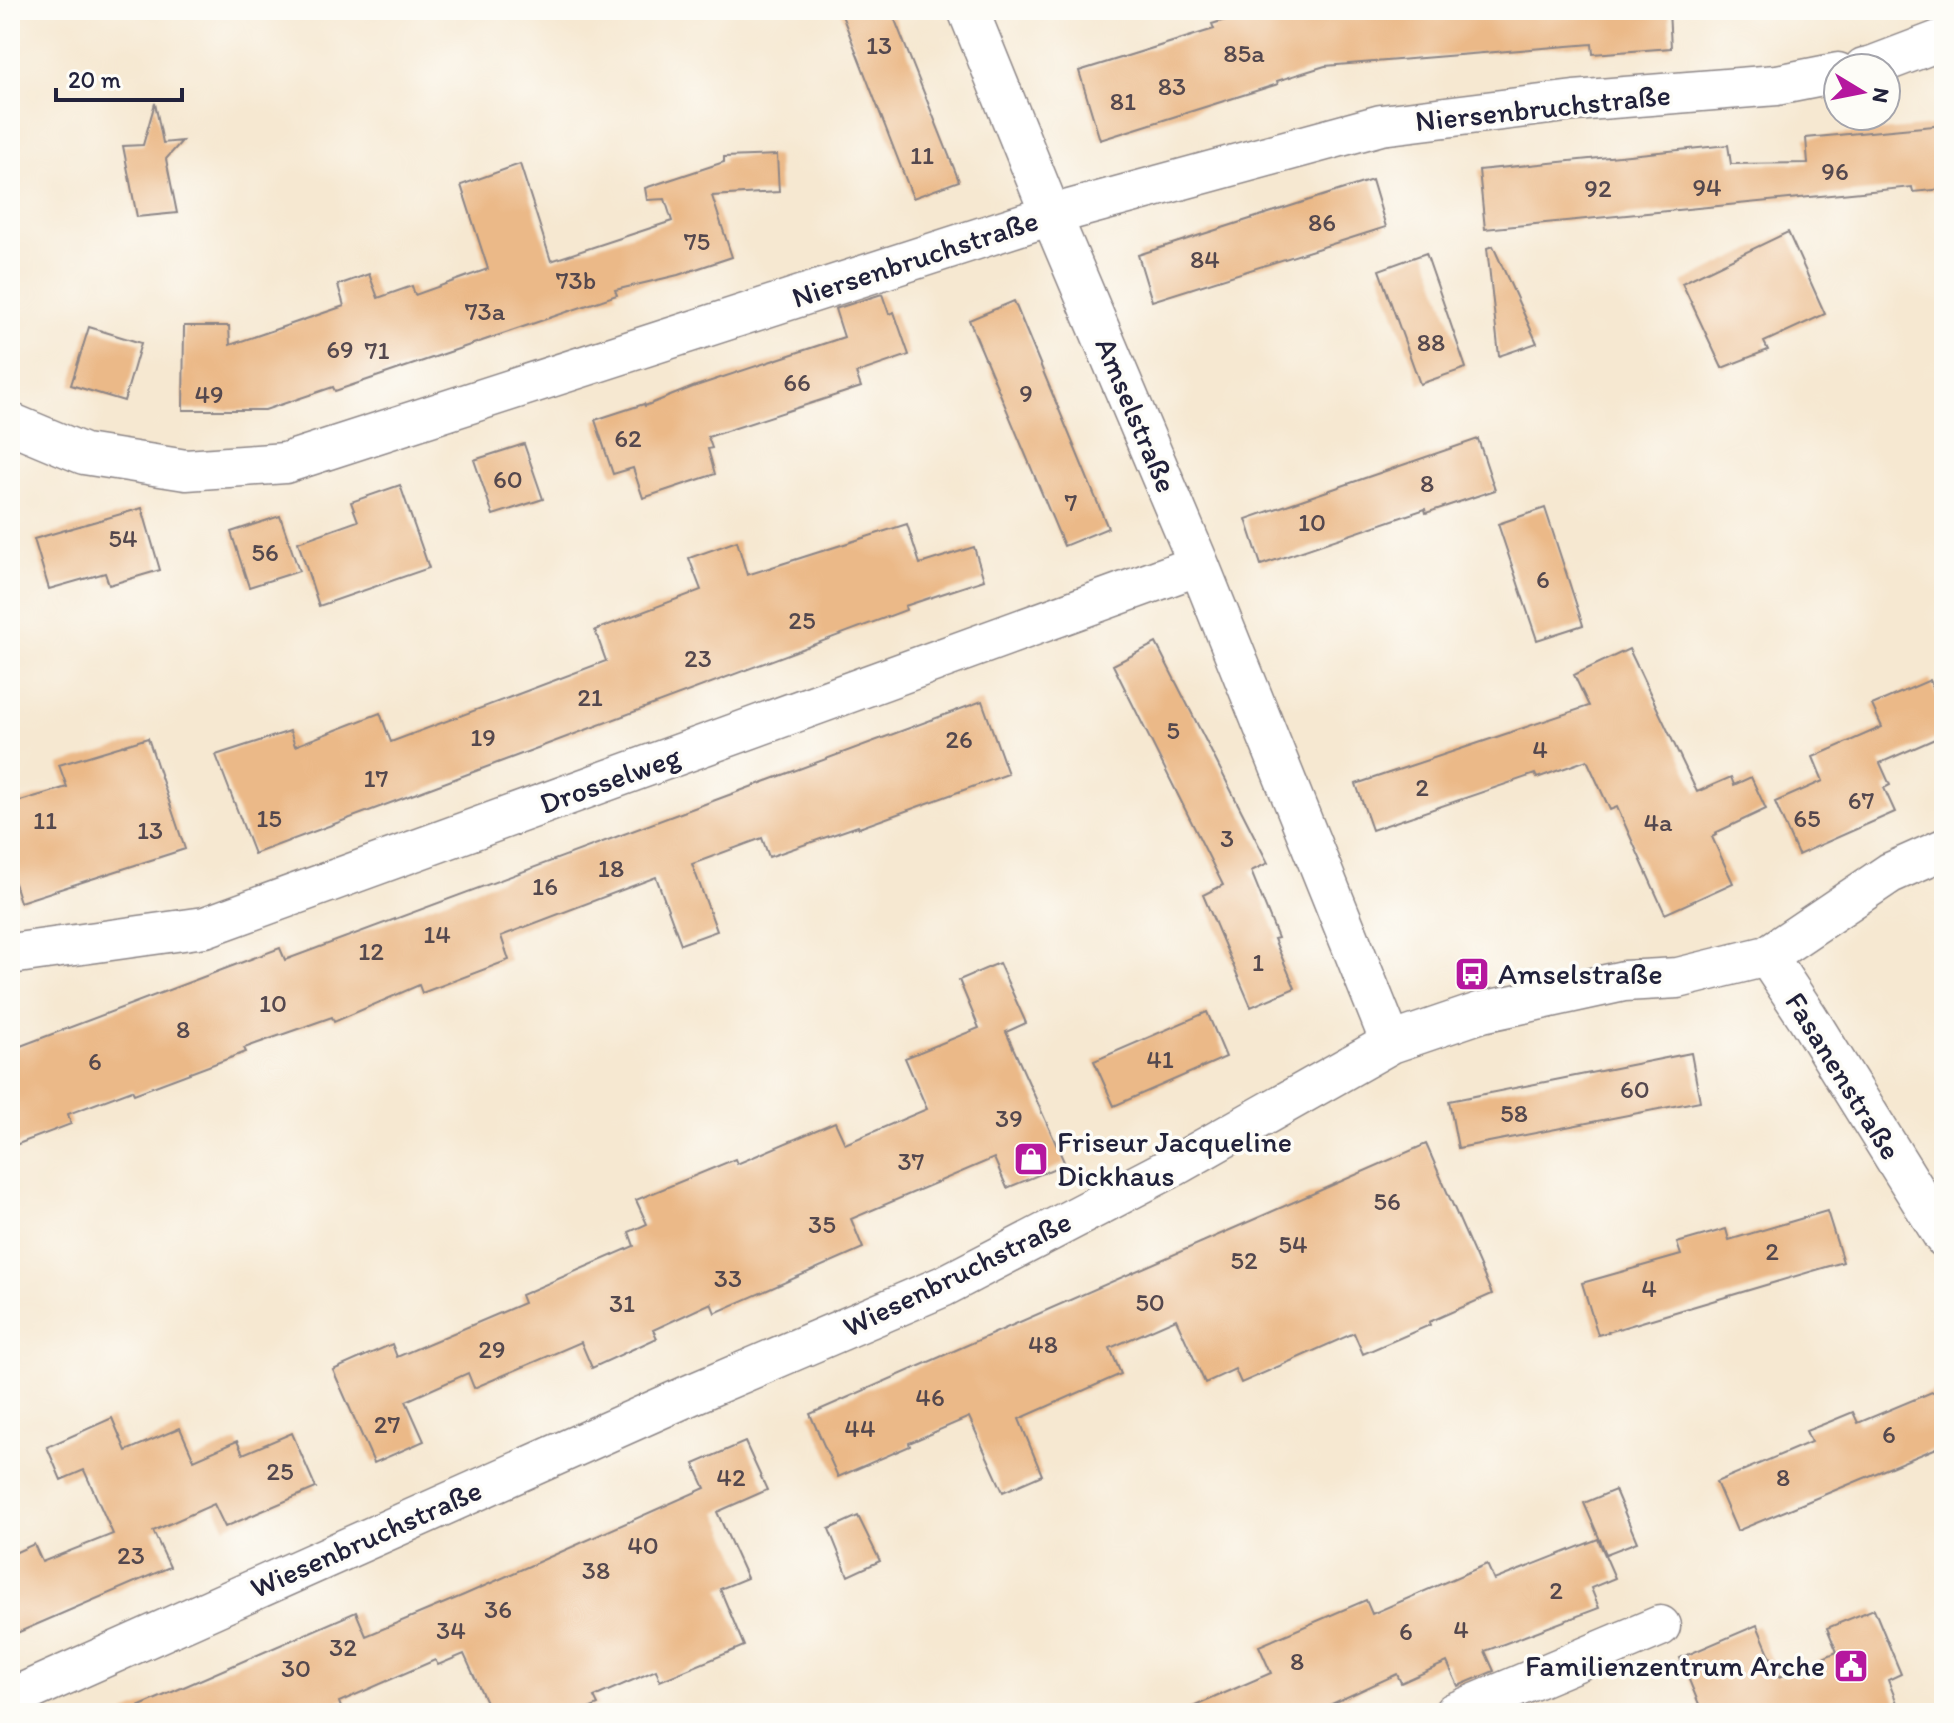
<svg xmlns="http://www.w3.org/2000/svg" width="1954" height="1723" font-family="Itim,sans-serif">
	<rect width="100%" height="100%" fill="#fdfcf7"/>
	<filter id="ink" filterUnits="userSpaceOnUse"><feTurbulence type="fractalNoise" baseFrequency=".0125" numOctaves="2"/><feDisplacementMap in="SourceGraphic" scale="16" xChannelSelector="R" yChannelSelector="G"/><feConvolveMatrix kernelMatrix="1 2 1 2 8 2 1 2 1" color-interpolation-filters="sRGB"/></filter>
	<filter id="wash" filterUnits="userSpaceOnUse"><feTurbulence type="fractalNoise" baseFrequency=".006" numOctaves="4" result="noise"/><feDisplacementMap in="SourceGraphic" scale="32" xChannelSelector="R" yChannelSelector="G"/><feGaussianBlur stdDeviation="1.8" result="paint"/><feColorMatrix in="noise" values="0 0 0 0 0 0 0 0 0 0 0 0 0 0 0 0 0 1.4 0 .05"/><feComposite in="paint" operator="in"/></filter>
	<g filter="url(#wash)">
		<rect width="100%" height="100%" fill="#f6e8d1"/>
		<g id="blocks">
			<path fill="#ebb988" d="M 840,10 L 891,10 L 959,181 L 913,198 Z
				M 1257,10 L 1669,10 L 1671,48 L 1593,54 L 1592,44 L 1325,66 L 1277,81 L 1278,84 L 1100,140 L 1079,71 L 1214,29 L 1212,24 Z
				M 155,103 L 163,143 L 182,141 L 166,159 L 177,213 L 137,217 L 123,146 L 143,145 Z
				M 1944,125 L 1944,189 L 1913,192 L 1912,187 L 1485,229 L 1479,170 L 1728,145 L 1731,164 L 1808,163 L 1806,138 Z
				M 777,155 L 779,192 L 712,196 L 732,257 L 678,275 L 615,290 L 617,295 L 335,391 L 333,387 L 265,410 L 183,410 L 184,326 L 229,326 L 230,345 L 344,306 L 338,285 L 369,274 L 378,298 L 412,286 L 415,295 L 488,269 L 461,185 L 520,164 L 551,261 L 672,221 L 665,199 L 647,200 L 645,188 L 724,162 L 724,157 Z
				M 1372,180 L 1386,227 L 1152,301 L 1138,255 Z
				M 1788,232 L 1825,314 L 1764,342 L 1768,350 L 1722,368 L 1682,283 Z
				M 1493,246 L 1537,343 L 1499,356 L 1487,248 Z
				M 1426,253 L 1466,368 L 1420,384 L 1379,270 Z
				M 882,294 L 889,314 L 894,312 L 909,355 L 856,373 L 861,387 L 708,437 L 712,448 L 708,449 L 715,474 L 643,498 L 633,468 L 613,474 L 595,420 L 644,404 L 645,406 L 693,387 L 844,337 L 835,309 Z
				M 1014,301 L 1108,528 L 1064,546 L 969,320 Z
				M 89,327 L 141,343 L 124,401 L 71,385 Z
				M 1478,439 L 1495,490 L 1426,513 L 1425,509 L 1261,565 L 1246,519 Z
				M 524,444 L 543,499 L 493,515 L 474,460 Z
				M 400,485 L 429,568 L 319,606 L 298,542 L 358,521 L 351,502 Z
				M 142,508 L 160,570 L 109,585 L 105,573 L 49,589 L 34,539 Z
				M 1545,508 L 1583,625 L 1537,640 L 1498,524 Z
				M 280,516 L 299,571 L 249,587 L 231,532 Z
				M 907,524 L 920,564 L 974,547 L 984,580 L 905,606 L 906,610 L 254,854 L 216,755 L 290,731 L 295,746 L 380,713 L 391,742 L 606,661 L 595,630 L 701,590 L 689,558 L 737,541 L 747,575 Z
				M 1156,643 L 1268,863 L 1251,871 L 1278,938 L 1274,939 L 1295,988 L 1251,1007 L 1203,895 L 1223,885 L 1113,665 Z
				M 1629,649 L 1697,792 L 1731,777 L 1734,785 L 1751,777 L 1766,809 L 1715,833 L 1716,835 L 1712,837 L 1733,883 L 1665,914 L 1617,807 L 1610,810 L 1587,760 L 1537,778 L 1535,774 L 1372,830 L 1356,784 L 1589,706 L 1574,675 Z
				M 1930,680 L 1944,713 L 1944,735 L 1880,763 L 1890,785 L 1884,788 L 1895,812 L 1798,855 L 1775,802 L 1823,781 L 1813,757 L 1882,727 L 1872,705 Z
				M 982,701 L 1008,774 L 859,828 L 858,826 L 769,857 L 762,838 L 692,864 L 717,931 L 681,944 L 656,877 L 501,936 L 509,960 L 422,993 L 419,985 L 334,1022 L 332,1017 L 244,1048 L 246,1052 L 134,1094 L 132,1090 L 68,1114 L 71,1124 L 10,1147 L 10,1050 L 280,948 L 285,960 Z
				M 148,738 L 185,849 L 20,902 L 10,870 L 10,804 L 67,787 L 59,765 Z
				M 999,963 L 1026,1023 L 1006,1032 L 1065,1164 L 1007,1188 L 994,1158 L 851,1219 L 863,1248 L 715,1313 L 711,1303 L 653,1330 L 657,1338 L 592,1368 L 581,1342 L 474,1388 L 468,1373 L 406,1401 L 424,1441 L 374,1463 L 333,1370 L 392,1344 L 397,1357 L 524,1303 L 521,1295 L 634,1246 L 629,1232 L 647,1224 L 636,1200 L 735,1159 L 737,1164 L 835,1122 L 845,1144 L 927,1109 L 905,1058 L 979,1028 L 959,980 Z
				M 1207,1012 L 1226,1057 L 1114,1106 L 1094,1061 Z
				M 1691,1053 L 1700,1101 L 1458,1148 L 1449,1101 Z
				M 1426,1144 L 1492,1294 L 1429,1322 L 1430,1325 L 1363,1354 L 1354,1333 L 1241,1383 L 1235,1369 L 1205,1383 L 1176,1319 L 1110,1348 L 1121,1374 L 1019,1419 L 1042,1475 L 1003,1492 L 969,1417 L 909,1443 L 910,1446 L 838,1477 L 810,1414 Z
				M 1827,1211 L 1843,1262 L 1598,1335 L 1582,1283 L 1681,1255 L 1677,1243 L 1726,1229 L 1729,1240 Z
				M 1944,1387 L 1944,1445 L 1737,1531 L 1716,1482 L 1811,1442 L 1806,1431 L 1829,1422 L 1853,1412 L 1858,1423 Z
				M 112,1418 L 126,1451 L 180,1428 L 194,1460 L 237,1441 L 243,1454 L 292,1433 L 316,1488 L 225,1527 L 214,1504 L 153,1531 L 170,1567 L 10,1636 L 10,1555 L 34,1544 L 42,1562 L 113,1534 L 84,1470 L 61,1480 L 47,1447 Z
				M 745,1442 L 767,1490 L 717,1512 L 747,1578 L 720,1589 L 744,1646 L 660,1681 L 656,1670 L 594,1697 L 598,1705 L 580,1713 L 491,1713 L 464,1654 L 438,1665 L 435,1660 L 339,1702 L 343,1713 L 124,1713 L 356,1612 L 366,1636 L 464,1595 L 705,1488 L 694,1464 Z
				M 1615,1490 L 1637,1542 L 1606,1554 L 1584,1503 Z
				M 858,1516 L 880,1561 L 848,1576 L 829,1529 Z
				M 1598,1539 L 1615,1578 L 1591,1588 L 1599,1608 L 1485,1651 L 1494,1671 L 1458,1686 L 1447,1662 L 1401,1683 L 1397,1674 L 1312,1713 L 1179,1713 L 1271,1673 L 1259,1646 L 1366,1600 L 1372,1614 L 1487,1564 L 1494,1580 Z
				M 1874,1609 L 1901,1674 L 1888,1680 L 1901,1713 L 1693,1713 L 1701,1709 L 1680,1658 L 1757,1625 L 1779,1677 L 1837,1652 L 1827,1628 Z"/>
		</g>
	</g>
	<g filter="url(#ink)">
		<use href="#blocks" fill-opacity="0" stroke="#8c8586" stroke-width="2"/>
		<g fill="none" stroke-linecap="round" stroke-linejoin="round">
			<g stroke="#8c8586" stroke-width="43">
				<path id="minor" d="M 968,10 L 1051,215 L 1199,565 L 1391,1043
					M 1864,68 L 1873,66 L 1944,39
					M 10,423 L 84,454 L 186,470 L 285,463 L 1051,215 L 1381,125 L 1574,101 L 1777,85 L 1838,73
					M 10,954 L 205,927 L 1199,565
					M 1767,956 L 1808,1018 L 1944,1237
					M 10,1699 L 690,1395 L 944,1286 L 1174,1166 L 1391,1043 L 1482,1012 L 1624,981 L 1678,978 L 1767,956 L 1890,873 L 1944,849
					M 1454,1713 L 1660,1626"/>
			</g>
			<use href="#minor" stroke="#fff" stroke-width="40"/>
		</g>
	</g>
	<defs>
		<g id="bus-square" transform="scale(1.8)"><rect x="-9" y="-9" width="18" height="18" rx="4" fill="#b5179e" stroke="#fdfcf7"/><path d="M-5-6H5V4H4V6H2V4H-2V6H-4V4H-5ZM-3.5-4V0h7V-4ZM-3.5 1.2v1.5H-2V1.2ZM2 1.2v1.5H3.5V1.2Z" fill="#fff"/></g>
		<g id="shop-square" transform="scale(1.8)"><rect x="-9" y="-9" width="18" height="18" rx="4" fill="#b5179e" stroke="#fdfcf7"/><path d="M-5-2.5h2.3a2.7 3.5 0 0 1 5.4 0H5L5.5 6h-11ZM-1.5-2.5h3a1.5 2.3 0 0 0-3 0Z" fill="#fff"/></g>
		<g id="civic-square" transform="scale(1.8)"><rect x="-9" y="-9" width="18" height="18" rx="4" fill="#b5179e" stroke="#fdfcf7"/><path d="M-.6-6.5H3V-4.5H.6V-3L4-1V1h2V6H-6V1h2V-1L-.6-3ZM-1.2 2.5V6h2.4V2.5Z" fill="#fff"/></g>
	</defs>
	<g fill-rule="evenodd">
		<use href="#bus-square" x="1472" y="974"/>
		<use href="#shop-square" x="1031" y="1159"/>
		<use href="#civic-square" x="1851" y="1666"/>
	</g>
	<g text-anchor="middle" stroke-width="7" stroke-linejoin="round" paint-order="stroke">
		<g font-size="26" fill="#54484e">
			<text x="879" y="54">13</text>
			<text x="1244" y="62">85a</text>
			<text x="1172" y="95">83</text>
			<text x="1123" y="110">81</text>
			<text x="922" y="164">11</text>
			<text x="1835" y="180">96</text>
			<text x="1707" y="196">94</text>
			<text x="1598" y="197">92</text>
			<text x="1322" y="231">86</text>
			<text x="697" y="250">75</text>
			<text x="1205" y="268">84</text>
			<text x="576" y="289">73b</text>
			<text x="485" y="320">73a</text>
			<text x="1431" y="351">88</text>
			<text x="340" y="358">69</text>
			<text x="377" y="359">71</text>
			<text x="797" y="391">66</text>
			<text x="1026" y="402">9</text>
			<text x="209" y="403">49</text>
			<text x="628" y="447">62</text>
			<text x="508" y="488">60</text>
			<text x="1427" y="492">8</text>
			<text x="1071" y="511">7</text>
			<text x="1312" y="531">10</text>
			<text x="123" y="547">54</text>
			<text x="265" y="561">56</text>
			<text x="1543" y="588">6</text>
			<text x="802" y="629">25</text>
			<text x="698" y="667">23</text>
			<text x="590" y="706">21</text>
			<text x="1173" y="739">5</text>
			<text x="483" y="746">19</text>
			<text x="959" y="748">26</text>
			<text x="1540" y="758">4</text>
			<text x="376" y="787">17</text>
			<text x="1422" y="796">2</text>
			<text x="1861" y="809">67</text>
			<text x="269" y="827">15</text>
			<text x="1807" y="827">65</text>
			<text x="45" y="829">11</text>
			<text x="1658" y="831">4a</text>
			<text x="150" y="839">13</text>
			<text x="1227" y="847">3</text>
			<text x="611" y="877">18</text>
			<text x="545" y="895">16</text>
			<text x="437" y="943">14</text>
			<text x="371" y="960">12</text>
			<text x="1258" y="971">1</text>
			<text x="273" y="1012">10</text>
			<text x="183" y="1038">8</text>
			<text x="1160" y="1068">41</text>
			<text x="95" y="1070">6</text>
			<text x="1635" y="1098">60</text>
			<text x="1514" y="1122">58</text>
			<text x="1009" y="1127">39</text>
			<text x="911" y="1170">37</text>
			<text x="1387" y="1210">56</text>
			<text x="822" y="1233">35</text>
			<text x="1293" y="1253">54</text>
			<text x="1772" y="1260">2</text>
			<text x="1244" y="1269">52</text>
			<text x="728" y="1287">33</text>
			<text x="1649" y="1297">4</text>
			<text x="1150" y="1311">50</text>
			<text x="622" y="1312">31</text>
			<text x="1043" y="1353">48</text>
			<text x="492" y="1358">29</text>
			<text x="930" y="1406">46</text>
			<text x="387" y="1433">27</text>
			<text x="860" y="1437">44</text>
			<text x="1889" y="1443">6</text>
			<text x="280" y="1480">25</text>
			<text x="731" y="1486">42</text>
			<text x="1783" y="1486">8</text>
			<text x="643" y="1554">40</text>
			<text x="131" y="1564">23</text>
			<text x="596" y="1579">38</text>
			<text x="1556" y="1599">2</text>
			<text x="498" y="1618">36</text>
			<text x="1461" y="1638">4</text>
			<text x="451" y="1639">34</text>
			<text x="1406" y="1640">6</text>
			<text x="343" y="1656">32</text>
			<text x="1297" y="1670">8</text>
			<text x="296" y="1677">30</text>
		</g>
		<g font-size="30" fill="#22223b" stroke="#fdfcf7">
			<text transform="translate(1543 108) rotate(-6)" y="10">Niersenbruchstraße</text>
			<text transform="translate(915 259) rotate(-18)" y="10">Niersenbruchstraße</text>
			<text transform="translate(1136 415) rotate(67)" y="10">Amselstraße</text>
			<text transform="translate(610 780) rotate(-20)" y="10">Drosselweg</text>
			<text transform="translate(1843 1076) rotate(58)" y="10">Fasanenstraße</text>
			<text transform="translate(957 1274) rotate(-26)" y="10">Wiesenbruchstraße</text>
			<text transform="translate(366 1539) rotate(-24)" y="10">Wiesenbruchstraße</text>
		</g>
		<g font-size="30" fill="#22223b" stroke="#fdfcf7" text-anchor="start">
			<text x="1498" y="984">Amselstraße</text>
			<text x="1057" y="1152">Friseur Jacqueline<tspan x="1057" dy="34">Dickhaus</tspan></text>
			<text x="1825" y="1676" text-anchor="end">Familienzentrum Arche</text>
		</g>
	</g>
	<rect width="1954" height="1723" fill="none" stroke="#fdfcf7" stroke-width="40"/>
	<g transform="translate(1862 92) rotate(100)"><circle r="38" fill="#fdfcf7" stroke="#a5a5ac" stroke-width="2"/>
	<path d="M0-6L14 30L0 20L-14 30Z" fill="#b5179e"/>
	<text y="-12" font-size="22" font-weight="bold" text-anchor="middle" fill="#22223b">N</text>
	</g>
	<path d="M56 88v12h126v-12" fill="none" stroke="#22223b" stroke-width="4"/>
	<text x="68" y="88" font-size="24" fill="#22223b" stroke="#fdfcf7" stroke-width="6" paint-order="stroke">20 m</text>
</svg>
